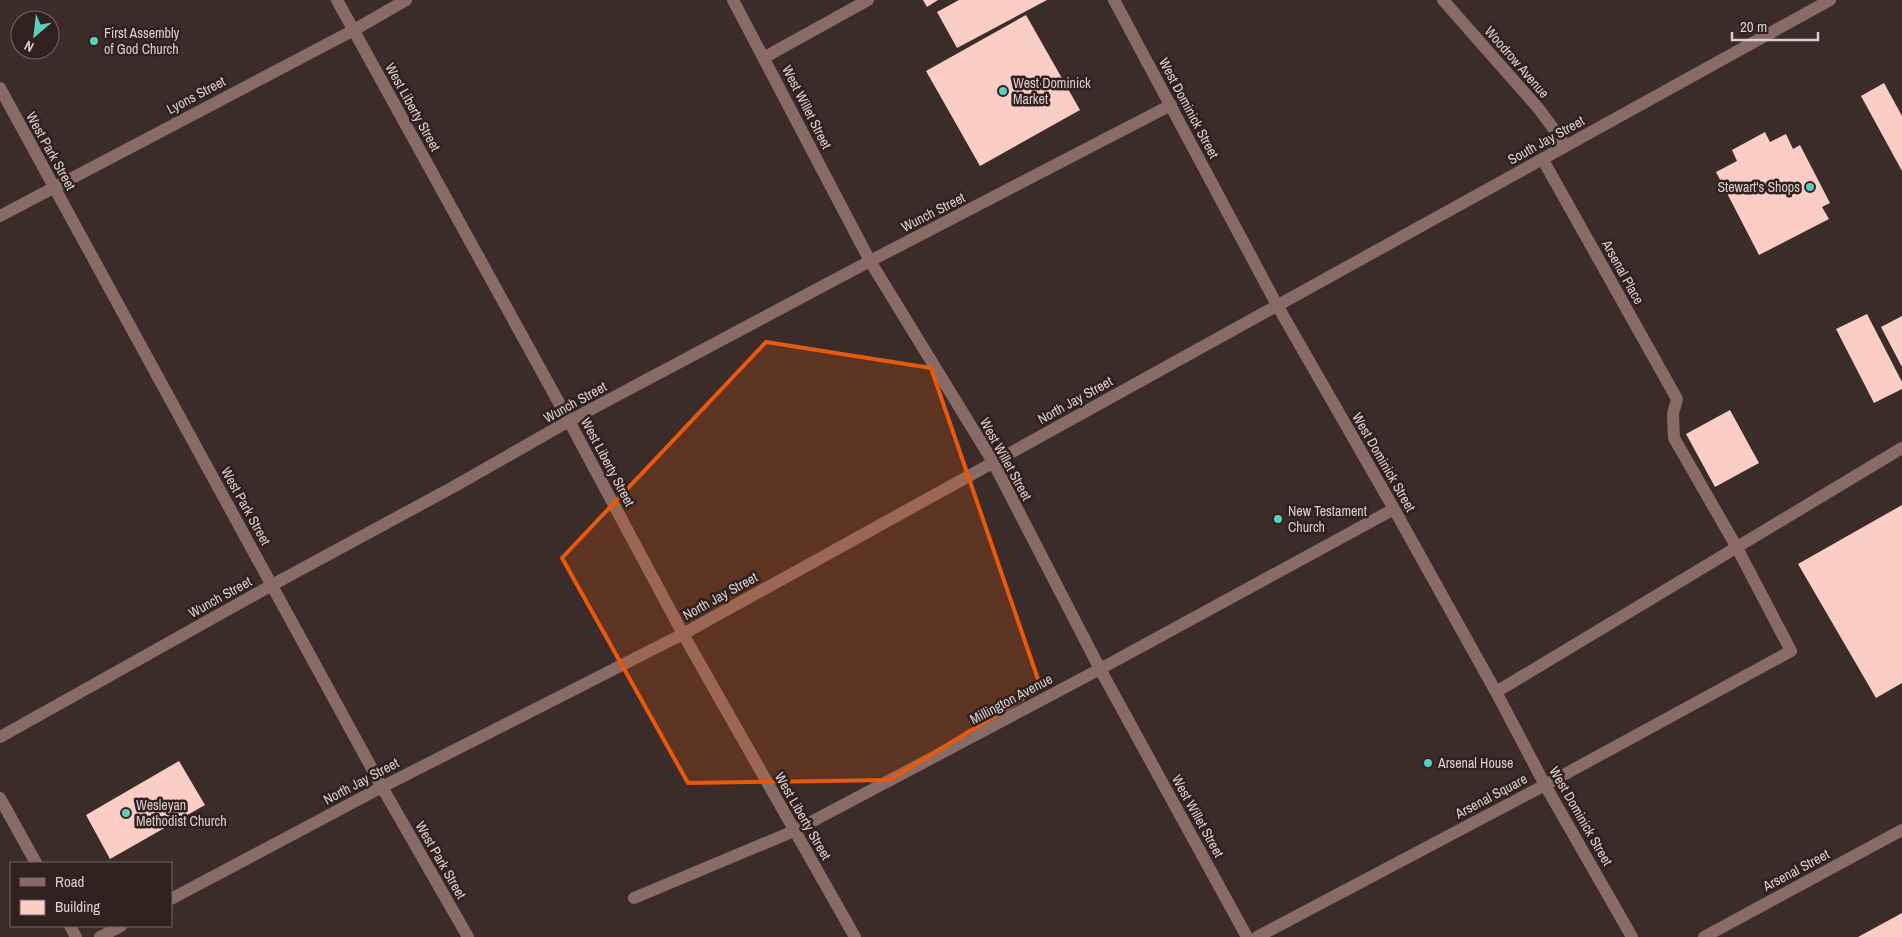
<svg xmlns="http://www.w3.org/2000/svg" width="1902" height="937" font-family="'Archivo Narrow',sans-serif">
	<rect width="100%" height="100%" fill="#3b2b29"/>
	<path fill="#facdc5" d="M 923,0 L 938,0 L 927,7 Z
		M 959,0 L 1047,0 L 957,48 L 937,12 Z
		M 1026,15 L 1080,110 L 980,166 L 926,71 Z
		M 1884,83 L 1902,116 L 1902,171 L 1861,96 Z
		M 1765,132 L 1770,142 L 1786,134 L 1793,149 L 1800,145 L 1830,203 L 1822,207 L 1829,219 L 1759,255 L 1716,172 L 1737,161 L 1732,150 Z
		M 1867,314 L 1902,382 L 1902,389 L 1874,403 L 1836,329 Z
		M 1902,316 L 1902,367 L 1881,327 Z
		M 1730,410 L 1759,463 L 1715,487 L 1686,434 Z
		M 1902,505 L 1902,683 L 1876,698 L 1798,564 Z
		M 179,761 L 205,805 L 110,859 L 86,815 Z
		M 1902,913 L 1902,937 L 1858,937 Z"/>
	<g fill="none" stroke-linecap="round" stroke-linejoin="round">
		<path stroke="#896b66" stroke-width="12" d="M 337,0 L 569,421 L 683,634 L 855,937
			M 733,0 L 870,261 L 993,462 L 1100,669 L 1247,937
			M 1114,0 L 1277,305 L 1394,509 L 1496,692 L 1545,785 L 1632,937
			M 1443,0 L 1539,109 L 1566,146
			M 765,57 L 868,0
			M 0,88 L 382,787 L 468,937
			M 0,216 L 354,30 L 406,0
			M 1496,692 L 1902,448
			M 0,737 L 272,585 L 455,486 L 569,421 L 870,261 L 1171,105
			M 0,798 L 36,863
			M 634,898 L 794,831 L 1100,669 L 1394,509
			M 171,899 L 382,787 L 683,634 L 1830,0
			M 70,926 L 76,937
			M 100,937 L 121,926
			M 1257,937 L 1545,785 L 1791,651 L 1736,546 L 1674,438 L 1673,414 L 1677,399 L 1543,160
			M 1704,937 L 1902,830"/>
	</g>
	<path fill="#e8590c" fill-opacity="0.2" stroke="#e8590c" stroke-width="4" stroke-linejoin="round" d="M 766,342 L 931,368 L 1041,688 L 889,780 L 688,783 L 562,558 Z"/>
	<g fill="#5cceba" stroke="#30211f" stroke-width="2">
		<circle cx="94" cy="41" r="5"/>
		<circle cx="1003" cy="91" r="5"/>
		<circle cx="1810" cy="187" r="5"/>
		<circle cx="1278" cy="519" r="5"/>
		<circle cx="1428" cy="763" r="5"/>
		<circle cx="126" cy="813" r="5"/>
	</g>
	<g text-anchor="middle" stroke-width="5" stroke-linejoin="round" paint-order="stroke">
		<g font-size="14" fill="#dacfce" stroke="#30211f" text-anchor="start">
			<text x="104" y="38">First Assembly<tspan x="104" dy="16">of God Church</tspan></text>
			<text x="1013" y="88">West Dominick<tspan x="1013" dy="16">Market</tspan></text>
			<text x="1800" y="192" text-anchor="end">Stewart's Shops</text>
			<text x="1288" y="516">New Testament<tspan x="1288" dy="16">Church</tspan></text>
			<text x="1438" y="768">Arsenal House</text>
			<text x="136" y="810">Wesleyan<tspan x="136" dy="16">Methodist Church</tspan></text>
		</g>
		<g font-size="14" fill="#dacfce" stroke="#30211f">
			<text transform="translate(1517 62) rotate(49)" y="5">Woodrow Avenue</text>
			<text transform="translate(196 95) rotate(-28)" y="5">Lyons Street</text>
			<text transform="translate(413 107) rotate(61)" y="5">West Liberty Street</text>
			<text transform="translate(807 107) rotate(63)" y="5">West Willet Street</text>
			<text transform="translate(1189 108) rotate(62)" y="5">West Dominick Street</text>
			<text transform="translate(1546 140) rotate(-29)" y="5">South Jay Street</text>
			<text transform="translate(51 151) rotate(61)" y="5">West Park Street</text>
			<text transform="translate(933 212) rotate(-27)" y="5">Wunch Street</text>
			<text transform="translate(1623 272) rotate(61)" y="5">Arsenal Place</text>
			<text transform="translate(1075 400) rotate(-29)" y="5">North Jay Street</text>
			<text transform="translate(575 402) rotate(-29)" y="5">Wunch Street</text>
			<text transform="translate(1006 459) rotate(61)" y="5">West Willet Street</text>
			<text transform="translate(608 462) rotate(62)" y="5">West Liberty Street</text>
			<text transform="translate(1384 462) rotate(60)" y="5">West Dominick Street</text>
			<text transform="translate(246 506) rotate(61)" y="5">West Park Street</text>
			<text transform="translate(720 596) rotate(-29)" y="5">North Jay Street</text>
			<text transform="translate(220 597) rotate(-29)" y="5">Wunch Street</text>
			<text transform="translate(1011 699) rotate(-28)" y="5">Millington Avenue</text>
			<text transform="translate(361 781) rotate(-28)" y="5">North Jay Street</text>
			<text transform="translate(1491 796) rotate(-28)" y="5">Arsenal Square</text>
			<text transform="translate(803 816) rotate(60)" y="5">West Liberty Street</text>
			<text transform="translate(1198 816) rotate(61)" y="5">West Willet Street</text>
			<text transform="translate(1581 816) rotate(60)" y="5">West Dominick Street</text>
			<text transform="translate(441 860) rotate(60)" y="5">West Park Street</text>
			<text transform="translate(1796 870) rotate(-28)" y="5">Arsenal Street</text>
		</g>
	</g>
	<rect x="10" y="862" width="162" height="65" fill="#30211f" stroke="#746765"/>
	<rect x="20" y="878" width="25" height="8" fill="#896b66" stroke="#746765"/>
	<text x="55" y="887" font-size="15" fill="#dacfce">Road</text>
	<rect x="20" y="900" width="25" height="15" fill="#facdc5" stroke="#746765"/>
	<text x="55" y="912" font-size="15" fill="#dacfce">Building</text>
	<g transform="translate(35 35) rotate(208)"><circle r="24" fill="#30211f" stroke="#746765"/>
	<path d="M0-4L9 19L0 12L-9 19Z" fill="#5cceba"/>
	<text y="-8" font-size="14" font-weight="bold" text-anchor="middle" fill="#dacfce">N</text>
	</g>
	<path d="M1732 32v8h86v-8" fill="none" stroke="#dacfce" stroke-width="2.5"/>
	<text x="1740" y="32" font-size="15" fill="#dacfce" stroke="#30211f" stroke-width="4" paint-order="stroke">20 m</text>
</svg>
